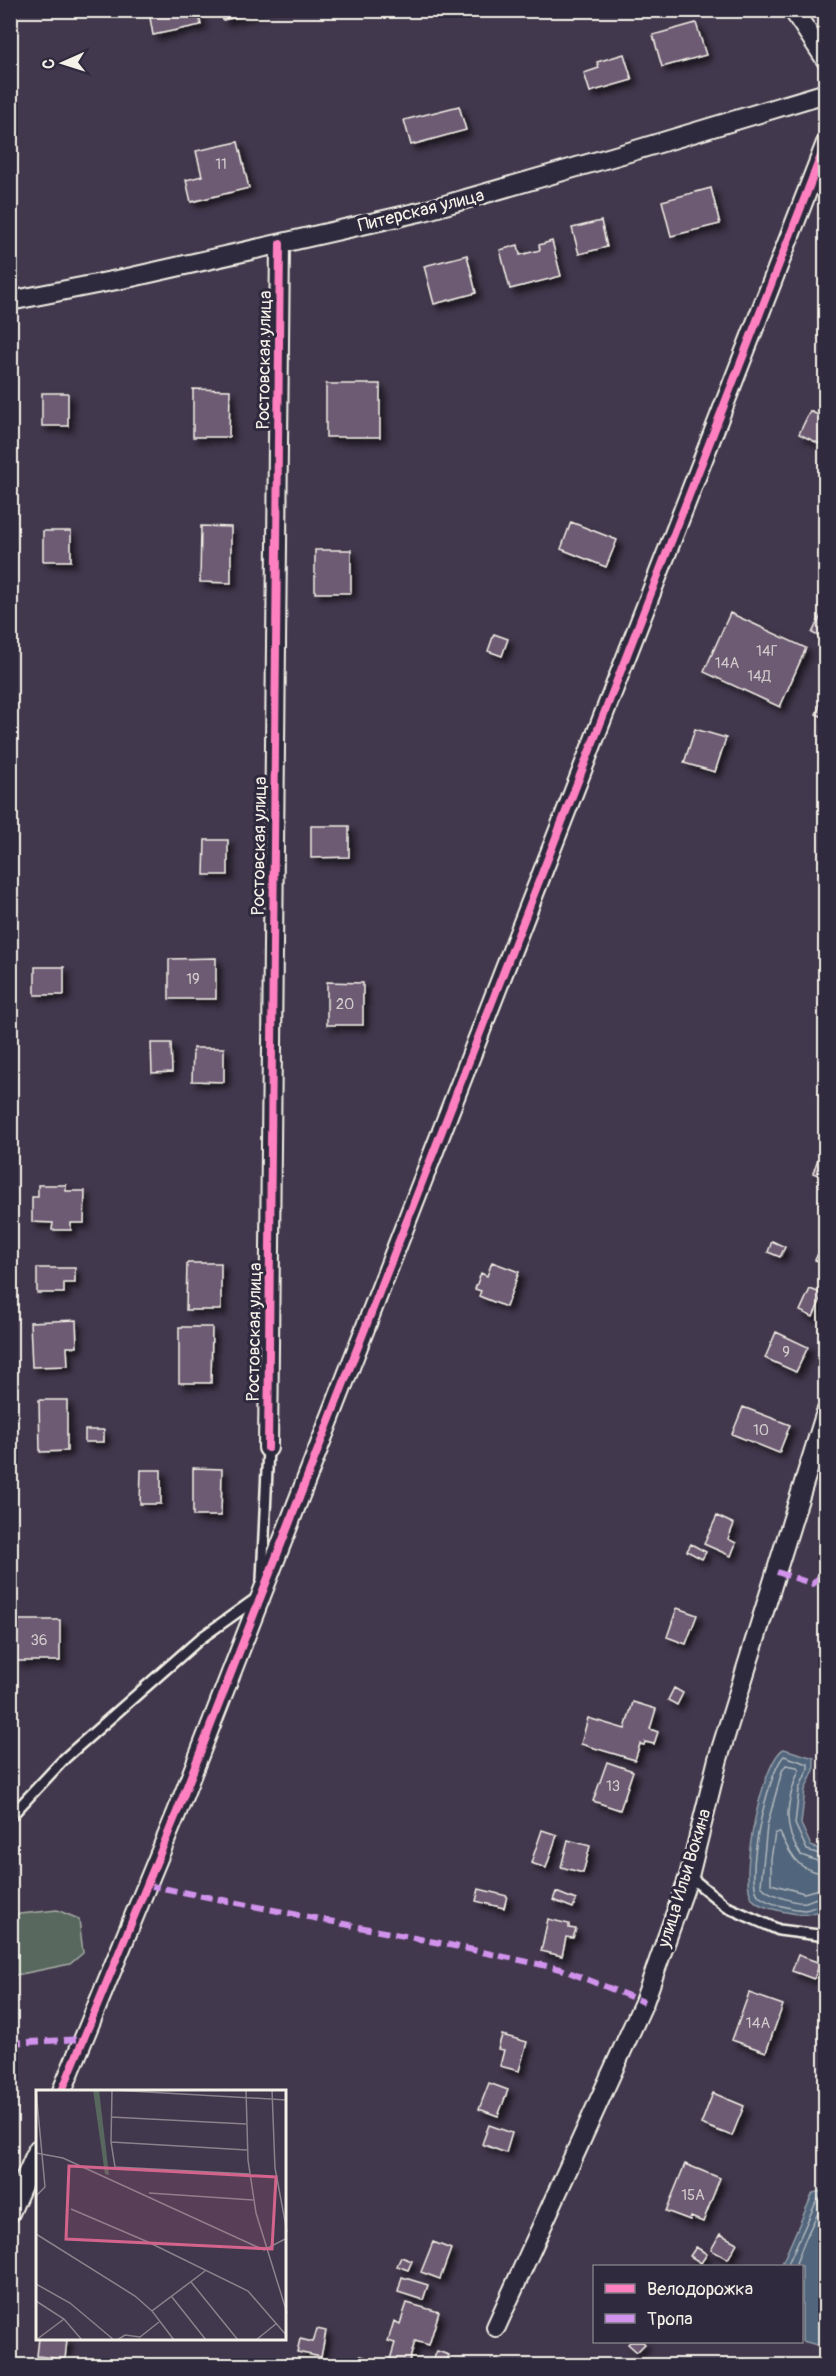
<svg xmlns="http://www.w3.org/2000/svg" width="836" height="2376" font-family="Pangolin,sans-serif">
	<defs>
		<filter id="shadow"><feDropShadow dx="5" dy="5" stdDeviation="3" flood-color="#0009"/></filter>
	</defs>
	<rect width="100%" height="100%" fill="#42384d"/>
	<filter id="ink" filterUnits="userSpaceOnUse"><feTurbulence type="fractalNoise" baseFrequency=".0167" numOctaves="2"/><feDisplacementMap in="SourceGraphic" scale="12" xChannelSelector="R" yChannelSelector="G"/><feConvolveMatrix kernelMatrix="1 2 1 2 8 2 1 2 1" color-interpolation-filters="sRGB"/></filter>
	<g filter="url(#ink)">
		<path fill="#58685f" stroke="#a6aca4" stroke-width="1.5" d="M 57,1910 L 79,1919 L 83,1953 L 70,1964 L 11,1976 L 11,1915 Z"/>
		<path fill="#51657c" stroke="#929da7" stroke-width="1.5" d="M 784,1749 L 814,1758 L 814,1770 L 805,1790 L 801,1824 L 811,1846 L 824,1851 L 825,1850 L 825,1908 C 806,1917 802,1915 781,1911 C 771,1908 758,1907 752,1898 C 738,1878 763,1758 784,1749 Z
			M 825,2190 L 826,2191 L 825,2347 L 802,2341 L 802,2266 L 781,2266 L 813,2193 Z"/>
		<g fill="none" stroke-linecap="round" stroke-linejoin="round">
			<path stroke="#b3b9bd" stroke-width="1.5" d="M 826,1856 L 807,1850 L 795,1824 L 799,1789 L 808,1769 L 808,1764 L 784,1756 C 768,1771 742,1883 760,1897 C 769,1904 792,1909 804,1910 C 811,1910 818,1904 826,1903
				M 826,1864 L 801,1855 C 781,1827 787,1800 799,1770 L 797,1767 L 786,1765 L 782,1771 L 767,1826 L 761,1885 C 765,1894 797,1904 806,1902 C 813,1900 818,1896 826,1896
				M 826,1873 C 797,1872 791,1855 780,1833 L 775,1833 L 771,1859 L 771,1884 L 804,1893 L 826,1887
				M 787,2266 L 817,2200 L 826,2196
				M 795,2266 C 801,2251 814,2213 826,2204"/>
		</g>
		<path fill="#6d5a73" stroke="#f4f1e8" stroke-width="1.5" filter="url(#shadow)" d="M 154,10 L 198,10 L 201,25 L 153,35 L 149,12 Z
			M 220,10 L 264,10 L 264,11 L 223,20 Z
			M 696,23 L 706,55 L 662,67 L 653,35 Z
			M 624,54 L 632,80 L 590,92 L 584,73 L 599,68 L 597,62 Z
			M 459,106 L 466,130 L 411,145 L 404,120 Z
			M 238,142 L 249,188 L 191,202 L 186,180 L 202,176 L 196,151 Z
			M 711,188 L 720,224 L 671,236 L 662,201 Z
			M 601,221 L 607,247 L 579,254 L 572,228 Z
			M 552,241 L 561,276 L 510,289 L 500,250 L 518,245 L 520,255 L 540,250 L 539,245 Z
			M 467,255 L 476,293 L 434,304 L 424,266 Z
			M 326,384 L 380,384 L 380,437 L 326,437 Z
			M 193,389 L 230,390 L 229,437 L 193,437 Z
			M 42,393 L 68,393 L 68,426 L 42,426 Z
			M 810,411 L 826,419 L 826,447 L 799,434 Z
			M 571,522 L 617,540 L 606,567 L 561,549 Z
			M 201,526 L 231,527 L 231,583 L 200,582 Z
			M 43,531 L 71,531 L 71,561 L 43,561 Z
			M 315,550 L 351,550 L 351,593 L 315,593 Z
			M 824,610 L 826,611 L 826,640 L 812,633 Z
			M 730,613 L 806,648 L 780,707 L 704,672 Z
			M 494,634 L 508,639 L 502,656 L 488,651 Z
			M 826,693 L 826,718 L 816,714 Z
			M 695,729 L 726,738 L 715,772 L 684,763 Z
			M 311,826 L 349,826 L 349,857 L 311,858 Z
			M 205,840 L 228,840 L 228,875 L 204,875 Z
			M 216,958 L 216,999 L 169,999 L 169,959 Z
			M 35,967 L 64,967 L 64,995 L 35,995 Z
			M 327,982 L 363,983 L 363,1025 L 327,1025 Z
			M 151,1043 L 171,1043 L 172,1072 L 152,1073 Z
			M 193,1048 L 224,1048 L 224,1082 L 192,1081 Z
			M 818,1159 L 826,1162 L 826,1178 L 813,1173 Z
			M 38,1185 L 66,1185 L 66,1191 L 85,1191 L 84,1223 L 71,1223 L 71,1230 L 52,1230 L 53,1223 L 32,1222 L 32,1197 L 38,1197 Z
			M 826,1237 L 826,1265 L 815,1260 Z
			M 772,1241 L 785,1247 L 780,1257 L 768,1252 Z
			M 492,1262 L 519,1272 L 506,1307 L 479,1296 L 481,1291 L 475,1289 L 481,1273 L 487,1276 Z
			M 187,1263 L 221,1263 L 221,1310 L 186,1310 Z
			M 37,1268 L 75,1268 L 75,1283 L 64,1283 L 64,1293 L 37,1293 Z
			M 810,1289 L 823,1294 L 813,1317 L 800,1311 Z
			M 76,1320 L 77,1347 L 67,1347 L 68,1366 L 32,1367 L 30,1322 Z
			M 179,1327 L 212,1327 L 211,1383 L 179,1383 Z
			M 776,1332 L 808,1347 L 796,1372 L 765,1358 Z
			M 39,1400 L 67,1400 L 67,1451 L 40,1452 Z
			M 743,1407 L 790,1425 L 779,1453 L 732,1434 Z
			M 85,1430 L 104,1430 L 104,1442 L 85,1442 Z
			M 193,1468 L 222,1469 L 221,1516 L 193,1516 Z
			M 141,1470 L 161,1470 L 161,1504 L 140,1504 Z
			M 717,1516 L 734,1524 L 728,1539 L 736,1543 L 731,1556 L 704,1544 Z
			M 691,1544 L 706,1552 L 702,1559 L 687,1551 Z
			M 677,1608 L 697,1615 L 686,1644 L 667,1637 Z
			M 17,1620 L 60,1620 L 60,1661 L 17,1661 Z
			M 674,1688 L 683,1693 L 677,1705 L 668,1700 Z
			M 633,1702 L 656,1709 L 650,1729 L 658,1732 L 654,1744 L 645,1742 L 644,1745 L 640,1744 L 635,1760 L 581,1744 L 588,1718 L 625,1729 Z
			M 607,1762 L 633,1771 L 620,1810 L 593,1801 Z
			M 542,1830 L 557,1835 L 546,1868 L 531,1863 Z
			M 568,1840 L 590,1846 L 583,1873 L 561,1867 Z
			M 479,1889 L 507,1896 L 504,1908 L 476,1901 Z
			M 556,1892 L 576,1900 L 573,1908 L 553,1900 Z
			M 548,1919 L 569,1924 L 569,1928 L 576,1929 L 573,1938 L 566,1937 L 562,1956 L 541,1951 Z
			M 798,1955 L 820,1963 L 814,1979 L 792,1971 Z
			M 749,1993 L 783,2005 L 766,2052 L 732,2040 Z
			M 502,2035 L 527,2042 L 519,2071 L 500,2066 L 504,2050 L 498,2049 Z
			M 489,2083 L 508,2090 L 498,2116 L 479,2109 Z
			M 713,2093 L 744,2106 L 732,2136 L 701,2124 Z
			M 489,2125 L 512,2133 L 506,2153 L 482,2144 Z
			M 685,2164 L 720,2178 L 703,2222 L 691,2217 L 690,2220 L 666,2211 Z
			M 720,2234 L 737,2243 L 728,2259 L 711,2250 Z
			M 433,2242 L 451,2249 L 440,2279 L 421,2272 Z
			M 696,2247 L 707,2254 L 701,2263 L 690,2256 Z
			M 401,2257 L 412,2261 L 408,2270 L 397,2266 Z
			M 402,2277 L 428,2285 L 423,2300 L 398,2292 Z
			M 407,2303 L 439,2312 L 429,2345 L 415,2341 L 408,2366 L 388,2366 L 395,2343 L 388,2341 L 394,2321 L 400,2324 Z
			M 317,2329 L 326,2331 L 321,2357 L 297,2352 L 300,2339 L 313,2342 Z
			M 39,2338 L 67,2340 L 65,2359 L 37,2356 Z
			M 630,2342 L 643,2342 L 645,2344 L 637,2352 L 628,2344 Z
			M 437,2351 L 449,2355 L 445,2366 L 432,2363 Z
			M 360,2356 L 379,2361 L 378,2366 L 358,2366 Z"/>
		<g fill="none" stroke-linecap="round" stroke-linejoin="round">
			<g stroke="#f4f1e8" stroke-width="14">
				<path id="lane" d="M 262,1580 L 268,1448
					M 10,1817 L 65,1758 L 201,1638 L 257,1598
					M 689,1876 L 727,1907 L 779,1930 L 826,1936"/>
			</g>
			<g stroke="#f4f1e8" stroke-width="22">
				<path id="street" d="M 793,10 L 826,60
					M 10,301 L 132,277 L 424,211 L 636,150 L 826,93
					M 268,1448 L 280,244
					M 62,2091 L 177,1812 L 826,143
					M 10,2213 L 38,2149
					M 496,2327 L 644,2002 L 689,1876 L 718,1759 L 826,1412"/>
			</g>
			<use href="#lane" stroke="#2f2a3d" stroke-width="9"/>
			<use href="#street" stroke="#2f2a3d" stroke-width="18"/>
			<path stroke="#d193ec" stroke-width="6" stroke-dasharray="12 6" stroke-linecap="butt" d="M 777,1572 L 813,1584 L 826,1570
				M 147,1885 L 445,1944 L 561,1969 L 644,2002
				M 10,2043 L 84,2039"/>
			<g stroke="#2f2a3d" stroke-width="11">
				<path id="cycleway" d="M 268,1448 L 280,244
					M 62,2091 L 177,1812 L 826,143"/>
			</g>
			<use href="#cycleway" stroke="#ff80c0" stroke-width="8"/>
		</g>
	</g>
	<g text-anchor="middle" stroke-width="6" stroke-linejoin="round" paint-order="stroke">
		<g font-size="15" fill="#d2cbcb">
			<text x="221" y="169">11</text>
			<text x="767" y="656">14Г</text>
			<text x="727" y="668">14А</text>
			<text x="759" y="681">14Д</text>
			<text x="193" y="984">19</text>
			<text x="345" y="1009">20</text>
			<text x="786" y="1357">9</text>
			<text x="761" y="1435">10</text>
			<text x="39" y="1645">36</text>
			<text x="613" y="1791">13</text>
			<text x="758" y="2028">14А</text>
			<text x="693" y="2200">15А</text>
		</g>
		<g font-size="18" fill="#f4f1e8" stroke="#2f2a3d">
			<text transform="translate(421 210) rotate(-14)" y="6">Питерская улица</text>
			<text transform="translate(264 360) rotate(-89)" y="6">Ростовская улица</text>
			<text transform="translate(259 846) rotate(-89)" y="6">Ростовская улица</text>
			<text transform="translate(254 1332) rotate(-89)" y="6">Ростовская улица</text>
			<text transform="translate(684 1878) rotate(-73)" y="6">улица Ильи Вокина</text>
		</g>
	</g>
	<g transform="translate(36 2090)">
		<rect width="250" height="250" fill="#42384d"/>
		<path d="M 57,0 L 63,0 L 73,85 L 69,84 Z" fill="#58685f"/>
		<path fill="none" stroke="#89828b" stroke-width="1.5" d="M 76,0 L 75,52 L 79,77 L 213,84M 76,0 L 251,10M 210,0 L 212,70 L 220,123 L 251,223M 236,0 L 239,78 L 251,142M 75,27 L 210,34M 75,52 L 211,60M 0,63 L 27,68 L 228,160 L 251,148M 113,103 L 217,110M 0,106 L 9,97 L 0,0M 35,119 L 112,152 L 212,201 L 251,246M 0,144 L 99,206 L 116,221M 155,192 L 202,250M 0,194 L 34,213 L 78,250M 136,207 L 170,250M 0,211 L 28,229 L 46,250M 0,250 L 28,229M 81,250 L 89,245 L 104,247 L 123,232M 138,250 L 116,221 L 169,181M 220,250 L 241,233"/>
		<path fill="#d4648c" fill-opacity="0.15" stroke="#d4648c" stroke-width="3" d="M 33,76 L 240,87 L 236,159 L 30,149 Z"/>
		<rect width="250" height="250" fill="none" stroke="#f4f1e8" stroke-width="3"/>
	</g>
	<rect width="836" height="2376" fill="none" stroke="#2f2a3d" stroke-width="36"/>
	<rect x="18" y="18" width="800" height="2340" fill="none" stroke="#f4f1e8" stroke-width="2" filter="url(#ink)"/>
	<rect x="593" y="2265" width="210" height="78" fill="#2f2a3d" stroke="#7e7a81" stroke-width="1.5"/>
	<rect x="605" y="2284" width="30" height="9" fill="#ff80c0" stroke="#7e7a81" stroke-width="1.5"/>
	<text x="647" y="2295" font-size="18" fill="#f4f1e8">Велодорожка</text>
	<rect x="605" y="2314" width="30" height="9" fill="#d193ec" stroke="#7e7a81" stroke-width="1.5"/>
	<text x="647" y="2325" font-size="18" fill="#f4f1e8">Тропа</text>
	<g transform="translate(63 63) rotate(267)" stroke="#2f2a3d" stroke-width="4.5" paint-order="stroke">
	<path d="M0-4.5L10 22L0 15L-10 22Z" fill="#f4f1e8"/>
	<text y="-9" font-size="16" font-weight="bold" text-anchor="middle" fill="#f4f1e8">С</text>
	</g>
</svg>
